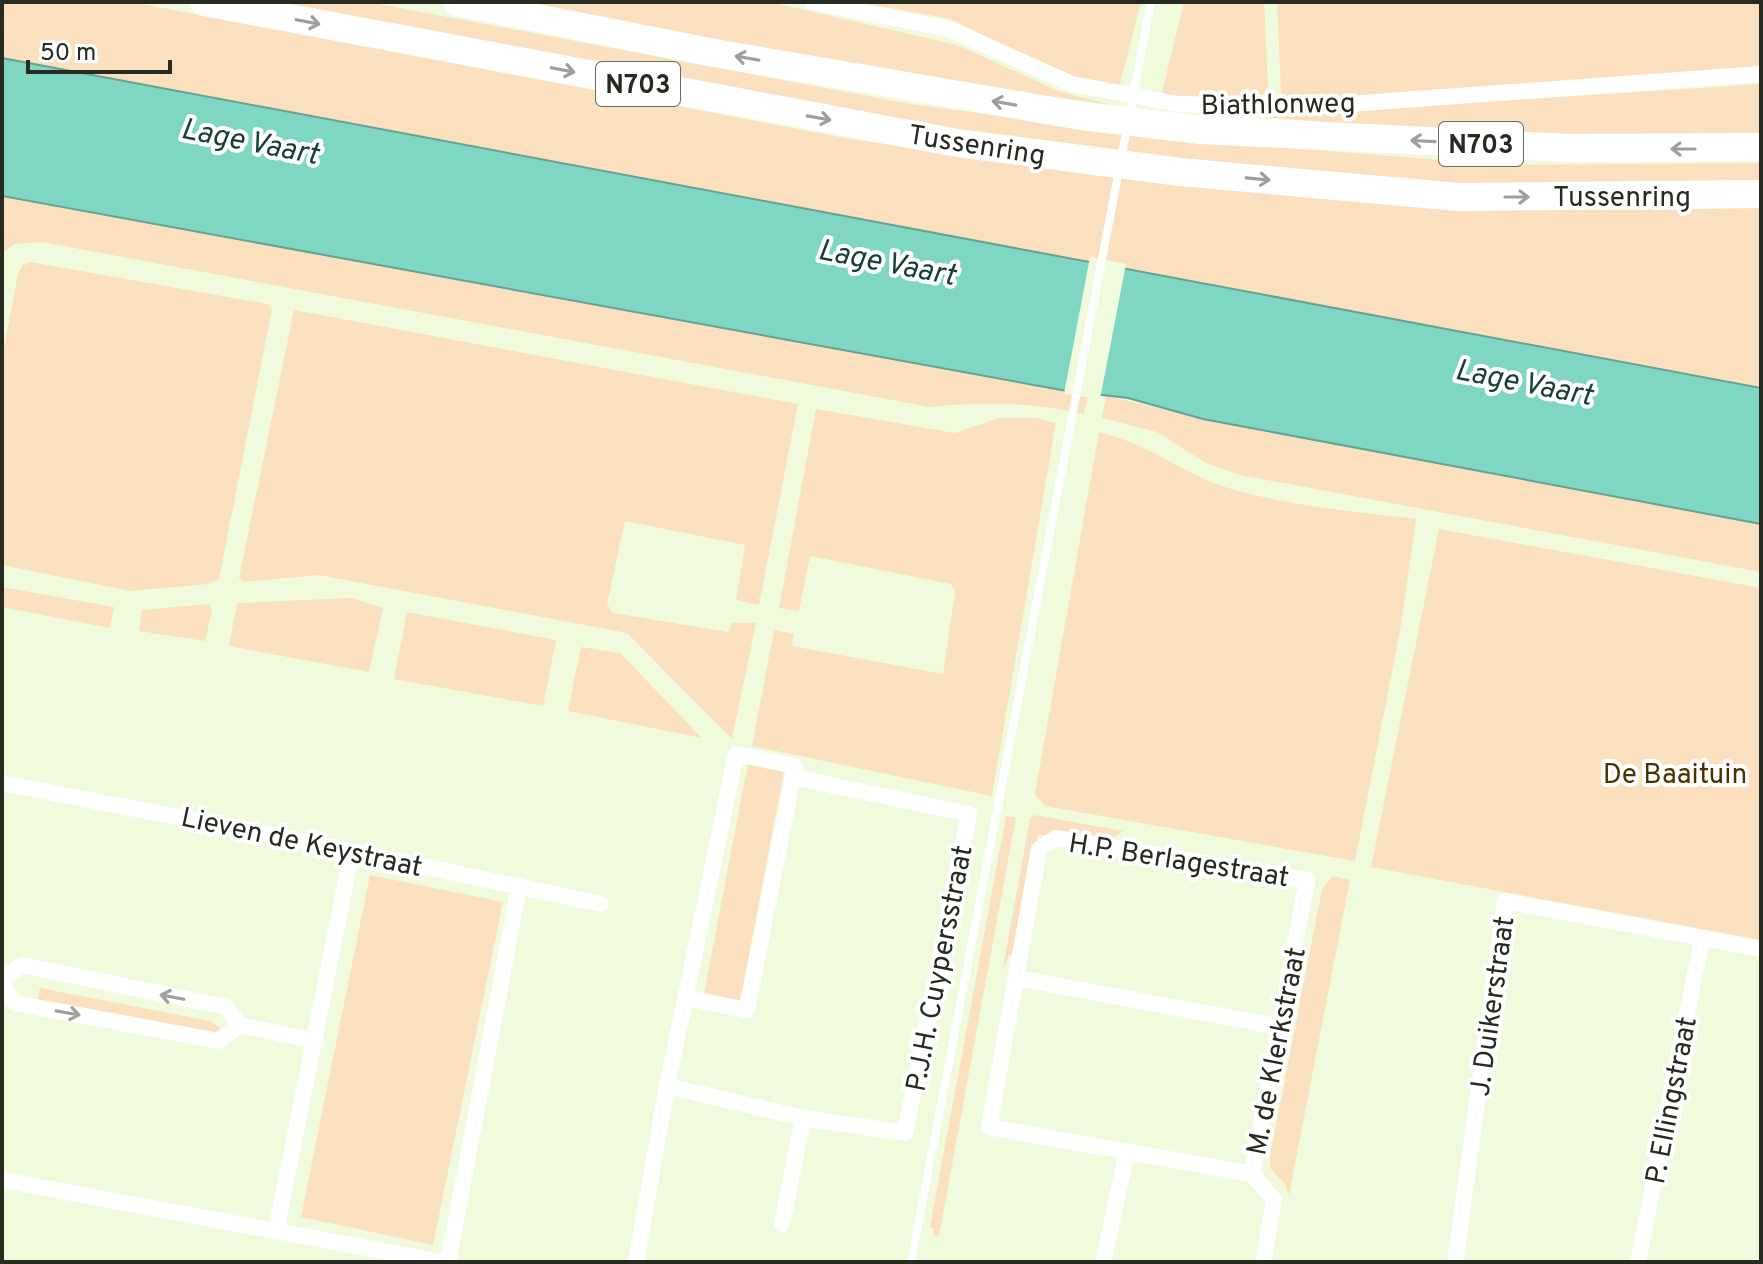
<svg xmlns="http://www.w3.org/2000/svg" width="1763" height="1264" font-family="Overpass,sans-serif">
	<rect width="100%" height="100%" fill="#f0fbde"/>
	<path fill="#fbe0bf" d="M 2,2 L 132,2 L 850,139 L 1100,176 L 1433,205 L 1606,210 L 1761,208 L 1761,388 L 2,58 Z
		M 253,2 L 368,2 L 910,104 L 1179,139 L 1505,165 L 1761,163 L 1761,185 L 1502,190 L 1343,177 L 926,128 Z
		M 519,2 L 770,2 L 957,45 L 1061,92 L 1112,105 L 885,73 Z
		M 858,2 L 1141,2 L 1119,88 L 1073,80 L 951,19 Z
		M 1184,2 L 1264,2 L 1268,86 L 1261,98 L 1161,96 Z
		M 1277,2 L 1761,2 L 1761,69 L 1296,101 L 1281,93 Z
		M 1761,84 L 1761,135 C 1581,145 1400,128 1222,114 L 1309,113 Z
		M 2,196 L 1088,394 L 1084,414 C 1032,402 983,402 930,407 L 42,242 L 14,244 L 2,254 Z
		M 30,262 L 268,304 L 272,309 L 219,579 L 208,584 L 130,591 L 2,565 L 2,359 L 18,274 L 23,265 Z
		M 294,310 L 798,404 L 759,605 L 736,600 L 745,545 L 625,521 L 607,604 L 613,613 L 728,632 L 732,623 L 756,623 L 732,739 L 627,633 L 319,575 L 243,582 L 239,578 Z
		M 1106,396 L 1270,433 L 1761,524 L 1761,572 L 1240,475 L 1206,463 L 1157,432 L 1102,418 Z
		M 816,409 L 955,433 L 999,418 L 1036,418 L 1056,423 L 992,796 L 752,746 L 774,630 L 794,634 L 792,646 L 943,674 L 955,591 L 951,584 L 810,556 L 799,611 L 779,608 Z
		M 1099,432 C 1150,444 1183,474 1228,488 C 1288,506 1353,511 1416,519 L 1400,631 L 1355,861 L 1045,806 L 1035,794 Z
		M 1439,529 L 1761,588 L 1761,940 L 1371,867 Z
		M 2,587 L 114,607 L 110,628 L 2,607 Z
		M 351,598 L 383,608 L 369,672 L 229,646 L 237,603 Z
		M 209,604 L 212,610 L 205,641 L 139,631 L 142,610 Z
		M 407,612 L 556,640 L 543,706 L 394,679 Z
		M 581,647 L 620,653 L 702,738 L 568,711 Z
		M 748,763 L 784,771 L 740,1001 L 704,994 Z
		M 1035,815 L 1123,831 L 1113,838 L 1038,835 L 1014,955 L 1009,955 L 1002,973 L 1030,819 Z
		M 1006,816 L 1016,817 L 939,1236 L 933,1235 L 934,1229 L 930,1227 Z
		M 370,875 L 503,902 L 433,1245 L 301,1217 Z
		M 1333,876 L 1350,880 L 1289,1195 L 1285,1184 L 1270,1168 L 1270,1156 L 1322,889 Z
		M 40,988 L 210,1021 L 220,1028 L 215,1033 L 37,999 Z"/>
	<path fill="#7fd6c2" stroke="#65a291" stroke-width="2" d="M 2,58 L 1761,388 L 1761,524 L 1203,419 L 1128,398 L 1067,391 L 2,196 Z"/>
	<path fill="#f0fbde" d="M 1090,257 L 1126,264 L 1100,399 L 1064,394 Z"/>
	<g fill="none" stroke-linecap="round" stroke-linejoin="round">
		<path stroke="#fff" stroke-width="8" d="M 911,1262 L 1151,2"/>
		<path stroke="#fff" stroke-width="16" d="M 812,2 L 949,29 L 1072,84 L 1179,104 L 1307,107 L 1761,74
			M 2,783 L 352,851 L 601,904
			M 352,851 L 276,1231 L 442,1262
			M 1017,978 L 1280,1027
			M 2,980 L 22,965 L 226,1007 L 240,1025 L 316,1041
			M 2,983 L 14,1003 L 219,1041 L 240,1025
			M 688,998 L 747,1010 L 793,777
			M 1252,1174 L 989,1127 L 1039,849 L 1056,838 L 1307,880 L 1252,1174 L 1274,1200 L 1263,1262
			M 2,1180 L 276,1231
			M 782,1224 L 803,1118
			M 448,1262 L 519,887
			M 636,1262 L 667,1086 L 736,754 L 795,766 L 793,777 L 969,814 L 905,1133 L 803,1118 L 667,1086
			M 1103,1262 L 1127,1152
			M 1455,1262 L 1505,901 L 1761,949
			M 1638,1262 L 1702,938"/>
		<path stroke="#fff" stroke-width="28" d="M 204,2 L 957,143 L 1180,172 L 1458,197 L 1761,194
			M 457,2 L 709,52 L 1081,116 L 1201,130 L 1571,148 L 1761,147"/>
	</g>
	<defs><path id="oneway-shaft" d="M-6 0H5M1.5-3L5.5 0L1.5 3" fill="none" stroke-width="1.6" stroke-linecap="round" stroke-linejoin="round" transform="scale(2)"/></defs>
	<g stroke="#9e9f9b">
		<use href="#oneway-shaft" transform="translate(308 22) rotate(11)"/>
		<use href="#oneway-shaft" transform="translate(747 58) rotate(-170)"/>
		<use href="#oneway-shaft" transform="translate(563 70) rotate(11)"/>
		<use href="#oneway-shaft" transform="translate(1004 103) rotate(-170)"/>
		<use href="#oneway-shaft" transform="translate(819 118) rotate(10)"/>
		<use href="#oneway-shaft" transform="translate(1423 141) rotate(-177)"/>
		<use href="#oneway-shaft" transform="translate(1683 149) rotate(-180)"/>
		<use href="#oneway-shaft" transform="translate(1258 179) rotate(5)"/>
		<use href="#oneway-shaft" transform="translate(1517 197)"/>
		<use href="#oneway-shaft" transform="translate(172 997) rotate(-169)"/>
		<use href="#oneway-shaft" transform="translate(68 1013) rotate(10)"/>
	</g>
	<g text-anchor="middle" stroke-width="8" stroke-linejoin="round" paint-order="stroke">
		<g fill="#fff" stroke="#686a63" stroke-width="2">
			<rect x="596" y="62" width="84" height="44" rx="6"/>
			<rect x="1439" y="122" width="84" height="44" rx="6"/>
		</g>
		<g font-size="26" font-weight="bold" fill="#272a20">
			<text x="638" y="93">N703</text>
			<text x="1481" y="153">N703</text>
		</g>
		<g font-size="28" fill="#272a20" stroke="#fff">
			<text transform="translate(1278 103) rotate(-1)" y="10">Biathlonweg</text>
			<text transform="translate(977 144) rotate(9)" y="10">Tussenring</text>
			<text x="1622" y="206">Tussenring</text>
			<text transform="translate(302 841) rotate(12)" y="10">Lieven de Keystraat</text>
			<text transform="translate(1179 859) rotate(9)" y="10">H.P. Berlagestraat</text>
			<text transform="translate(938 968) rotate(-79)" y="10">P.J.H. Cuypersstraat</text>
			<text transform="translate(1491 1006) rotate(-82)" y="10">J. Duikerstraat</text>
			<text transform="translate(1275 1051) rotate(-79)" y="10">M. de Klerkstraat</text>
			<text transform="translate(1670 1100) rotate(-79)" y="10">P. Ellingstraat</text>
		</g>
		<g font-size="28" fill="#4d2f00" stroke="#fff">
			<text x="1675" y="783">De Baaituin</text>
		</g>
		<g font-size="30" font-style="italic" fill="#163f36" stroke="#fff">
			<text transform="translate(250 141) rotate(11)" y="10">Lage Vaart</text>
			<text transform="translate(887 262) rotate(11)" y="10">Lage Vaart</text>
			<text transform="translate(1524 382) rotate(11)" y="10">Lage Vaart</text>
		</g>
	</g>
	<rect width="1763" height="1264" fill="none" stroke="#272a20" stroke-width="8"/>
	<path d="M28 60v12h142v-12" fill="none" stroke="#272a20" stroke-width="4"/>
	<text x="40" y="60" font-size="24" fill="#272a20" stroke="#ffffff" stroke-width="6" paint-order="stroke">50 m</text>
</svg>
